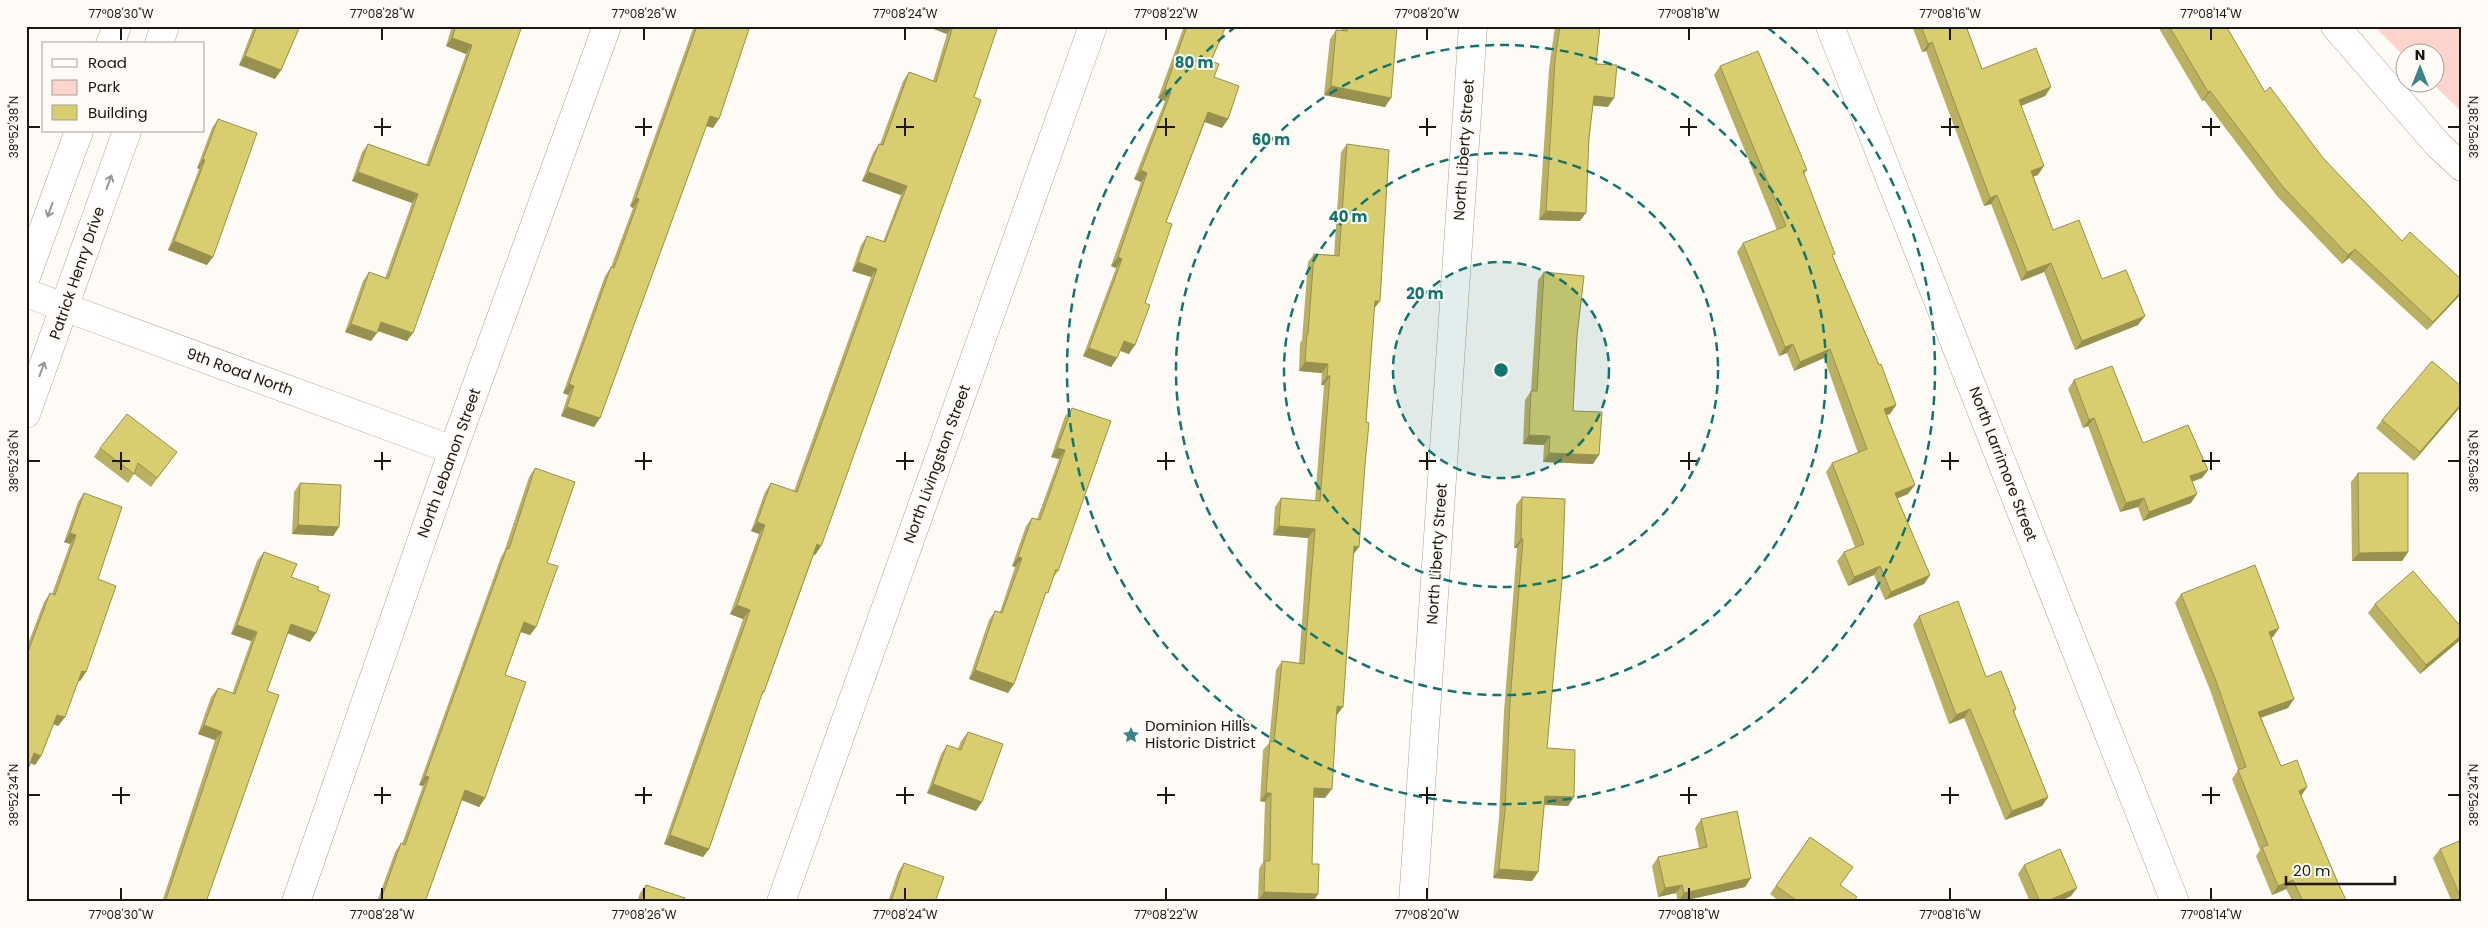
<svg xmlns="http://www.w3.org/2000/svg" width="2488" height="928" font-family="Poppins,sans-serif">
	<rect width="100%" height="100%" fill="#fefbf7"/>
	<path fill="#fed3cb" d="M 2374,26 L 2462,26 L 2462,112 L 2432,83 L 2436,82 L 2436,52 L 2406,52 L 2405,57 Z"/>
	<g fill="none" stroke-linecap="round" stroke-linejoin="round">
		<g stroke="#aea18d" stroke-width="29">
			<path id="minor" d="M 1830,26 L 2175,902
				M 2335,26 L 2438,145 L 2462,167
				M 26,293 L 453,450
				M 296,902 L 453,450 L 607,26
				M 781,902 L 1093,26
				M 1413,902 L 1473,26"/>
		</g>
		<g stroke="#aea18d" stroke-width="29">
			<path id="tertiary" d="M 110,44 L 117,26
				M 159,44 L 165,26
				M 26,277 L 79,131
				M 26,414 L 127,131"/>
		</g>
		<use href="#minor" stroke="#fff" stroke-width="28"/>
		<use href="#tertiary" stroke="#fff" stroke-width="28"/>
	</g>
	<path fill="#bab160" d="M 254,26 L 300,26 L 281,70 L 275,79 L 239,65 Z
		M 452,26 L 522,26 L 407,341 L 378,331 L 371,341 L 345,332 L 363,281 L 369,272 L 385,278 L 412,203 L 352,181 L 362,152 L 368,144 L 426,165 L 466,54 L 446,46 Z
		M 694,26 L 750,26 L 713,128 L 706,126 L 600,418 L 594,427 L 561,416 L 568,395 L 563,393 L 605,276 L 611,267 L 633,208 L 630,206 Z
		M 926,26 L 998,26 L 821,546 L 815,555 L 814,554 L 764,692 L 761,697 L 709,849 L 703,857 L 664,844 L 743,619 L 730,614 L 759,534 L 751,531 L 765,492 L 771,483 L 794,491 L 871,277 L 852,271 L 861,245 L 867,236 L 883,242 L 901,195 L 862,181 L 873,153 L 879,144 L 880,144 L 903,81 L 909,72 L 933,81 L 947,34 Z
		M 1184,26 L 1226,26 L 1211,61 L 1214,77 L 1228,119 L 1222,128 L 1205,122 L 1166,222 L 1145,303 L 1129,354 L 1120,351 L 1117,358 L 1111,367 L 1083,356 L 1116,268 L 1111,266 L 1141,182 L 1134,179 L 1165,101 L 1158,98 Z
		M 1342,26 L 1397,26 L 1385,107 L 1324,95 L 1330,39 L 1336,30 L 1341,31 Z
		M 1555,26 L 1600,26 L 1596,64 L 1608,107 L 1593,105 L 1580,221 L 1539,220 L 1549,69 Z
		M 1912,26 L 1966,26 L 1982,69 L 2051,87 L 2045,96 L 2021,106 L 2038,175 L 2033,176 L 2053,230 L 2102,279 L 2138,325 L 2075,350 L 2044,272 L 2021,281 L 1991,204 L 1984,206 L 1926,51 L 1922,52 Z
		M 2158,26 L 2226,26 L 2265,92 L 2323,158 L 2402,241 L 2462,293 L 2427,330 L 2349,258 L 2342,264 L 2277,196 L 2204,100 L 2202,101 L 2161,32 Z
		M 1720,66 L 1807,170 L 1804,174 L 1833,257 L 1896,405 L 1890,414 L 1887,415 L 1908,494 L 1897,498 L 1930,575 L 1924,584 L 1885,600 L 1874,575 L 1848,586 L 1837,561 L 1844,552 L 1855,547 L 1826,472 L 1832,463 L 1858,453 L 1824,358 L 1794,371 L 1787,353 L 1779,356 L 1737,252 L 1743,243 L 1777,230 L 1714,75 Z
		M 218,119 L 207,265 L 168,250 L 199,169 L 197,168 L 212,128 Z
		M 1347,144 L 1374,309 L 1366,422 L 1359,547 L 1353,554 L 1336,715 L 1325,798 L 1313,797 L 1312,864 L 1318,894 L 1313,902 L 1258,901 L 1259,869 L 1263,862 L 1265,802 L 1260,801 L 1263,750 L 1269,743 L 1276,670 L 1282,661 L 1299,663 L 1308,538 L 1273,535 L 1275,507 L 1281,498 L 1315,501 L 1324,385 L 1321,385 L 1322,373 L 1299,371 L 1300,343 L 1302,340 L 1308,262 L 1314,254 L 1334,255 L 1341,152 Z
		M 1544,272 L 1577,336 L 1573,411 L 1593,464 L 1543,462 L 1544,445 L 1523,444 L 1525,400 L 1531,391 L 1538,280 Z
		M 2074,380 L 2143,443 L 2208,470 L 2202,478 L 2192,482 L 2191,503 L 2143,521 L 2138,507 L 2120,512 L 2088,426 L 2083,428 L 2068,389 Z
		M 2462,405 L 2414,461 L 2376,428 L 2382,420 Z
		M 1072,408 L 1058,571 L 1053,578 L 1043,600 L 1008,693 L 969,679 L 989,620 L 995,611 L 1000,612 L 1015,567 L 1012,566 L 1026,526 L 1032,518 L 1037,519 L 1059,459 L 1051,457 L 1065,416 Z
		M 100,448 L 177,452 L 151,487 L 134,474 L 128,483 L 94,457 Z
		M 535,468 L 547,563 L 536,627 L 530,635 L 521,632 L 505,675 L 485,798 L 479,807 L 462,800 L 425,902 L 377,902 L 395,852 L 401,843 L 402,844 L 423,786 L 419,785 L 501,557 L 504,552 L 529,477 Z
		M 2358,473 L 2408,552 L 2402,561 L 2352,561 L 2351,482 Z
		M 300,483 L 339,527 L 333,536 L 292,534 L 294,492 Z
		M 84,493 L 98,579 L 86,672 L 80,681 L 78,680 L 65,717 L 58,726 L 53,724 L 41,756 L 35,765 L 31,763 L 26,774 L 26,649 L 44,602 L 50,593 L 52,594 L 70,544 L 64,542 L 78,502 Z
		M 1522,497 L 1547,748 L 1574,797 L 1568,806 L 1544,805 L 1538,872 L 1532,881 L 1493,878 L 1499,818 L 1504,711 L 1517,548 L 1514,548 L 1516,505 Z
		M 264,552 L 291,577 L 317,590 L 310,642 L 287,633 L 267,691 L 206,902 L 162,902 L 215,740 L 198,734 L 211,697 L 218,688 L 232,694 L 251,641 L 231,634 L 257,561 Z
		M 2181,594 L 2273,637 L 2271,637 L 2288,708 L 2261,717 L 2281,766 L 2307,787 L 2301,796 L 2338,883 L 2347,902 L 2293,902 L 2286,889 L 2272,895 L 2256,856 L 2260,850 L 2232,779 L 2238,770 L 2210,690 L 2175,603 Z
		M 2375,604 L 2462,628 L 2462,636 L 2459,641 L 2420,674 L 2368,613 Z
		M 1919,616 L 1986,677 L 2016,709 L 2014,712 L 2048,797 L 2042,806 L 2005,820 L 1964,718 L 1949,724 L 1913,625 Z
		M 968,732 L 976,811 L 927,793 L 941,754 L 947,745 L 958,749 L 961,741 Z
		M 1701,819 L 1751,878 L 1745,887 L 1678,902 L 1676,893 L 1658,897 L 1652,866 L 1658,857 L 1699,848 L 1695,828 Z
		M 1810,837 L 1840,885 L 1853,902 L 1780,902 L 1770,894 Z
		M 2440,849 L 2462,902 L 2452,902 L 2433,858 Z
		M 904,863 L 935,902 L 888,902 L 898,872 Z
		M 2024,865 L 2071,896 L 2059,902 L 2030,902 L 2018,874 Z
		M 646,885 L 684,902 L 637,902 L 640,893 Z"/>
	<path fill="#97904e" d="M 926,26 L 953,26 L 947,34 Z
		M 452,38 L 472,45 L 466,54 L 446,46 Z
		M 1932,42 L 1926,51 L 1922,52 L 1928,44 Z
		M 245,56 L 281,70 L 275,79 L 239,65 Z
		M 1331,86 L 1391,98 L 1385,107 L 1324,95 Z
		M 2051,87 L 2045,96 L 2013,109 L 2019,100 Z
		M 1165,89 L 1171,92 L 1165,101 L 1158,98 Z
		M 2210,91 L 2204,100 L 2202,101 L 2208,92 Z
		M 1594,96 L 1614,98 L 1608,107 L 1588,105 Z
		M 1208,112 L 1228,119 L 1222,128 L 1202,121 Z
		M 710,116 L 719,119 L 713,128 L 704,125 Z
		M 203,159 L 205,160 L 199,169 L 197,168 Z
		M 2044,166 L 2038,175 L 2025,180 L 2031,171 Z
		M 1141,170 L 1147,173 L 1141,182 L 1134,179 Z
		M 358,172 L 418,194 L 412,203 L 352,181 Z
		M 868,172 L 907,186 L 901,195 L 862,181 Z
		M 1997,195 L 1991,204 L 1984,206 L 1990,198 Z
		M 636,198 L 639,199 L 633,208 L 630,206 Z
		M 1546,211 L 1586,213 L 1580,221 L 1539,220 Z
		M 174,241 L 213,257 L 207,265 L 168,250 Z
		M 2355,249 L 2349,258 L 2342,264 L 2348,255 Z
		M 1118,257 L 1122,259 L 1116,268 L 1111,266 Z
		M 858,262 L 877,269 L 871,277 L 852,271 Z
		M 2051,263 L 2044,272 L 2021,281 L 2027,272 Z
		M 2462,291 L 2462,293 L 2427,330 L 2433,322 Z
		M 1375,301 L 1380,301 L 1373,310 Z
		M 2145,316 L 2138,325 L 2075,350 L 2082,341 Z
		M 381,322 L 413,333 L 407,341 L 375,330 Z
		M 351,324 L 377,333 L 371,341 L 345,332 Z
		M 1124,341 L 1135,345 L 1129,354 L 1118,350 Z
		M 1793,344 L 1787,353 L 1779,356 L 1785,347 Z
		M 1089,348 L 1117,358 L 1111,367 L 1083,356 Z
		M 1830,349 L 1824,358 L 1794,371 L 1800,362 Z
		M 1305,362 L 1328,364 L 1322,373 L 1299,371 Z
		M 1327,376 L 1330,376 L 1324,385 L 1321,385 Z
		M 569,384 L 574,386 L 568,395 L 563,393 Z
		M 2462,403 L 2462,405 L 2414,461 L 2420,452 Z
		M 1896,405 L 1890,414 L 1878,418 L 1884,409 Z
		M 567,407 L 600,418 L 594,427 L 561,416 Z
		M 2094,418 L 2088,426 L 2083,428 L 2089,420 Z
		M 1529,435 L 1550,436 L 1544,445 L 1523,444 Z
		M 1057,448 L 1065,450 L 1059,459 L 1051,457 Z
		M 1549,453 L 1599,455 L 1593,464 L 1543,462 Z
		M 2208,470 L 2202,478 L 2184,484 L 2190,476 Z
		M 1915,485 L 1908,494 L 1889,502 L 1895,493 Z
		M 2197,494 L 2191,503 L 2143,521 L 2149,512 Z
		M 2144,498 L 2138,507 L 2120,512 L 2126,503 Z
		M 757,522 L 765,525 L 759,534 L 751,531 Z
		M 298,525 L 339,527 L 333,536 L 292,534 Z
		M 1279,526 L 1315,529 L 1308,538 L 1273,535 Z
		M 70,533 L 76,535 L 70,544 L 64,542 Z
		M 1521,539 L 1523,539 L 1517,548 L 1514,548 Z
		M 817,544 L 821,546 L 815,555 L 811,553 Z
		M 1354,546 L 1359,547 L 1353,555 Z
		M 2408,552 L 2402,561 L 2352,561 L 2359,553 Z
		M 1018,557 L 1022,558 L 1015,567 L 1012,566 Z
		M 1880,566 L 1874,575 L 1848,586 L 1854,577 Z
		M 1930,575 L 1924,584 L 1885,600 L 1891,592 Z
		M 737,605 L 750,610 L 743,619 L 730,614 Z
		M 524,622 L 536,627 L 530,635 L 518,631 Z
		M 291,624 L 316,633 L 310,642 L 285,632 Z
		M 237,625 L 257,632 L 251,641 L 231,634 Z
		M 2279,628 L 2273,637 L 2263,641 L 2269,632 Z
		M 2462,635 L 2462,636 L 2459,641 L 2420,674 L 2426,665 Z
		M 975,670 L 1014,684 L 1008,693 L 969,679 Z
		M 82,671 L 86,672 L 80,681 L 76,680 Z
		M 2294,699 L 2288,708 L 2252,721 L 2258,712 Z
		M 1337,706 L 1343,707 L 1337,715 Z
		M 1970,709 L 1964,718 L 1949,724 L 1956,715 Z
		M 57,715 L 65,717 L 58,726 L 51,723 Z
		M 204,725 L 222,732 L 215,740 L 198,734 Z
		M 34,753 L 41,756 L 35,765 L 28,762 Z
		M 425,776 L 429,777 L 423,786 L 419,785 Z
		M 933,784 L 982,802 L 976,811 L 927,793 Z
		M 2307,787 L 2301,796 L 2299,791 Z
		M 1314,788 L 1332,789 L 1325,798 L 1307,797 Z
		M 465,790 L 485,798 L 479,807 L 459,799 Z
		M 1266,793 L 1271,793 L 1265,802 L 1260,801 Z
		M 1545,796 L 1574,797 L 1568,806 L 1539,804 Z
		M 2048,797 L 2042,806 L 2005,820 L 2012,811 Z
		M 670,835 L 709,849 L 703,857 L 664,844 Z
		M 1499,869 L 1538,872 L 1532,881 L 1493,878 Z
		M 1751,878 L 1745,887 L 1678,902 L 1684,893 Z
		M 2293,880 L 2286,889 L 2272,895 L 2278,886 Z
		M 1682,885 L 1676,893 L 1658,897 L 1665,888 Z
		M 2077,888 L 2071,896 L 2059,902 L 2045,902 Z
		M 1264,892 L 1318,894 L 1313,902 L 1258,901 Z"/>
	<path fill="#d8ce70" stroke="#97904e" d="M 257,26 L 300,26 L 281,70 L 245,56 Z
		M 456,26 L 522,26 L 413,333 L 381,322 L 377,333 L 351,324 L 369,272 L 388,279 L 418,194 L 358,172 L 368,144 L 429,166 L 472,45 L 452,38 Z
		M 697,26 L 750,26 L 719,119 L 710,116 L 600,418 L 567,407 L 574,386 L 569,384 L 611,267 L 614,268 L 639,199 L 636,198 Z
		M 953,26 L 998,26 L 974,97 L 981,100 L 823,541 L 821,546 L 817,544 L 764,692 L 763,691 L 709,849 L 670,835 L 750,610 L 737,605 L 765,525 L 757,522 L 771,483 L 797,492 L 877,269 L 858,262 L 867,236 L 885,242 L 907,186 L 868,172 L 879,144 L 883,145 L 909,72 L 936,82 Z
		M 1187,26 L 1226,26 L 1211,61 L 1219,64 L 1214,77 L 1239,86 L 1228,119 L 1208,112 L 1166,222 L 1172,224 L 1145,303 L 1150,305 L 1135,345 L 1124,341 L 1117,358 L 1089,348 L 1122,259 L 1118,257 L 1147,173 L 1141,170 L 1171,92 L 1165,89 Z
		M 1347,26 L 1397,26 L 1391,98 L 1331,86 L 1336,30 L 1347,31 Z
		M 1560,26 L 1600,26 L 1596,64 L 1617,65 L 1614,98 L 1594,96 L 1589,137 L 1586,213 L 1546,211 L 1555,60 Z
		M 1921,26 L 1966,26 L 1982,69 L 2036,48 L 2051,87 L 2019,100 L 2044,166 L 2031,171 L 2053,230 L 2079,220 L 2102,279 L 2126,270 L 2145,316 L 2082,341 L 2051,263 L 2027,272 L 1997,195 L 1990,198 L 1932,42 L 1928,44 Z
		M 2169,26 L 2226,26 L 2265,92 L 2270,87 L 2323,158 L 2402,241 L 2410,232 L 2462,280 L 2462,291 L 2433,322 L 2355,249 L 2348,255 L 2283,187 L 2210,91 L 2208,92 Z
		M 1758,51 L 1807,170 L 1803,171 L 1835,254 L 1832,255 L 1879,365 L 1881,364 L 1896,405 L 1884,409 L 1915,485 L 1895,493 L 1930,575 L 1891,592 L 1880,566 L 1854,577 L 1844,552 L 1864,544 L 1832,463 L 1867,449 L 1830,349 L 1800,362 L 1793,344 L 1785,347 L 1743,243 L 1786,226 L 1720,66 Z
		M 218,119 L 257,133 L 213,257 L 174,241 L 205,160 L 203,159 Z
		M 1347,144 L 1389,150 L 1380,301 L 1375,301 L 1366,422 L 1369,423 L 1365,465 L 1359,547 L 1354,546 L 1343,707 L 1337,706 L 1332,789 L 1314,788 L 1312,864 L 1319,864 L 1318,894 L 1264,892 L 1265,861 L 1270,861 L 1271,793 L 1266,793 L 1270,741 L 1274,742 L 1282,661 L 1304,664 L 1315,529 L 1279,526 L 1281,498 L 1320,501 L 1330,376 L 1327,376 L 1328,364 L 1305,362 L 1307,334 L 1308,334 L 1314,254 L 1339,256 Z
		M 1544,272 L 1584,276 L 1577,336 L 1573,411 L 1602,412 L 1599,455 L 1549,453 L 1550,436 L 1529,435 L 1531,391 L 1537,391 Z
		M 2432,361 L 2462,387 L 2462,403 L 2420,452 L 2382,420 Z
		M 2112,366 L 2143,443 L 2188,425 L 2208,470 L 2190,476 L 2197,494 L 2149,512 L 2144,498 L 2126,503 L 2094,418 L 2089,420 L 2074,380 Z
		M 1072,408 L 1111,421 L 1058,571 L 1056,569 L 1048,593 L 1046,592 L 1014,684 L 975,670 L 995,611 L 1002,613 L 1022,558 L 1018,557 L 1032,518 L 1040,520 L 1065,450 L 1057,448 Z
		M 127,414 L 177,452 L 157,478 L 138,463 L 134,474 L 100,448 Z
		M 535,468 L 575,482 L 547,563 L 558,566 L 536,627 L 524,622 L 505,675 L 526,682 L 485,798 L 465,790 L 425,902 L 380,902 L 401,843 L 405,845 L 429,777 L 425,776 L 507,548 L 509,549 Z
		M 2358,473 L 2408,473 L 2408,552 L 2359,553 Z
		M 300,483 L 341,485 L 339,527 L 298,525 Z
		M 84,493 L 122,507 L 98,579 L 116,586 L 86,672 L 82,671 L 65,717 L 57,715 L 41,756 L 34,753 L 26,774 L 26,657 L 50,593 L 55,595 L 76,535 L 70,533 Z
		M 1522,497 L 1565,499 L 1562,580 L 1547,748 L 1575,750 L 1574,797 L 1545,796 L 1538,872 L 1499,869 L 1505,810 L 1510,702 L 1523,539 L 1521,539 Z
		M 264,552 L 297,564 L 291,577 L 319,587 L 317,590 L 330,595 L 316,633 L 291,624 L 267,691 L 279,695 L 206,902 L 165,902 L 222,732 L 204,725 L 218,688 L 235,694 L 257,632 L 237,625 Z
		M 2255,565 L 2279,628 L 2269,632 L 2294,699 L 2258,712 L 2281,766 L 2297,760 L 2307,787 L 2299,791 L 2338,883 L 2347,902 L 2303,902 L 2293,880 L 2278,886 L 2262,847 L 2268,845 L 2238,770 L 2246,767 L 2216,681 L 2181,594 Z
		M 2413,571 L 2462,628 L 2462,635 L 2426,665 L 2375,604 Z
		M 1958,601 L 1986,677 L 2001,671 L 2016,709 L 2013,710 L 2048,797 L 2012,811 L 1970,709 L 1956,715 L 1919,616 Z
		M 968,732 L 1003,744 L 982,802 L 933,784 L 947,745 L 961,750 Z
		M 1737,811 L 1751,878 L 1684,893 L 1682,885 L 1665,888 L 1658,857 L 1707,847 L 1701,819 Z
		M 1810,837 L 1853,867 L 1840,885 L 1857,897 L 1853,902 L 1799,902 L 1776,886 Z
		M 2462,840 L 2462,901 L 2440,849 Z
		M 2060,849 L 2077,888 L 2045,902 L 2040,902 L 2024,865 Z
		M 904,863 L 944,877 L 935,902 L 891,902 Z
		M 646,885 L 685,898 L 684,902 L 640,902 Z"/>
	<defs><path id="oneway-shaft" d="M-6 0H5M1.5-3L5.5 0L1.5 3" fill="none" stroke-width="1.6" stroke-linecap="round" stroke-linejoin="round" transform="scale(1.25)"/></defs>
	<g stroke="#999793">
		<use href="#oneway-shaft" transform="translate(109 182) rotate(-70)"/>
		<use href="#oneway-shaft" transform="translate(50 210) rotate(110)"/>
		<use href="#oneway-shaft" transform="translate(42 369) rotate(-70)"/>
	</g>
	<path fill="none" stroke="#1c1710" stroke-width="2" d="M 121,28 L 121,40M 382,28 L 382,40M 644,28 L 644,40M 905,28 L 905,40M 1166,28 L 1166,40M 1427,28 L 1427,40M 1689,28 L 1689,40M 1950,28 L 1950,40M 2211,28 L 2211,40M 382,118 L 382,136M 644,118 L 644,136M 905,118 L 905,136M 1166,118 L 1166,136M 1427,118 L 1427,136M 1689,118 L 1689,136M 1950,118 L 1950,136M 2211,118 L 2211,136M 28,127 L 40,127M 374,127 L 391,127M 635,127 L 652,127M 896,127 L 914,127M 1157,127 L 1175,127M 1419,127 L 1436,127M 1680,127 L 1697,127M 1941,127 L 1959,127M 2202,127 L 2220,127M 2448,127 L 2460,127M 121,452 L 121,470M 382,452 L 382,470M 644,452 L 644,470M 905,452 L 905,470M 1166,452 L 1166,470M 1427,452 L 1427,470M 1689,452 L 1689,470M 1950,452 L 1950,470M 2211,452 L 2211,470M 28,461 L 40,461M 112,461 L 130,461M 374,461 L 391,461M 635,461 L 652,461M 896,461 L 914,461M 1157,461 L 1175,461M 1419,461 L 1436,461M 1680,461 L 1697,461M 1941,461 L 1959,461M 2202,461 L 2220,461M 2448,461 L 2460,461M 121,787 L 121,804M 382,787 L 382,804M 644,787 L 644,804M 905,787 L 905,804M 1166,787 L 1166,804M 1427,787 L 1427,804M 1689,787 L 1689,804M 1950,787 L 1950,804M 2211,787 L 2211,804M 28,795 L 40,795M 112,795 L 130,795M 374,795 L 391,795M 635,795 L 652,795M 896,795 L 914,795M 1157,795 L 1175,795M 1419,795 L 1436,795M 1680,795 L 1697,795M 1941,795 L 1959,795M 2202,795 L 2220,795M 2448,795 L 2460,795M 121,888 L 121,900M 382,888 L 382,900M 644,888 L 644,900M 905,888 L 905,900M 1166,888 L 1166,900M 1427,888 L 1427,900M 1689,888 L 1689,900M 1950,888 L 1950,900M 2211,888 L 2211,900"/>
	<circle cx="1501" cy="370" r="108" fill="#0f766e" fill-opacity=".12"/>
	<g fill="none" stroke="#0f766e" stroke-width="2.5" stroke-dasharray="9 6">
		<circle cx="1501" cy="370" r="108"/>
		<circle cx="1501" cy="370" r="217"/>
		<circle cx="1501" cy="370" r="325"/>
		<path d="M1768 28A434 434 0 1 1 1234 28"/>
	</g>
	<defs>
		<g id="sight-bare" transform="scale(1.35)"><path d="M0-6L1.8-2.2L6-1.7L2.9 1.2L3.7 5.4L0 3.3L-3.7 5.4L-2.9 1.2L-6-1.7L-1.8-2.2Z" fill="#3c8487" stroke="#fefbf7" stroke-width="2.5" paint-order="stroke"/></g>
	</defs>
	<g fill-rule="evenodd">
		<use href="#sight-bare" x="1131" y="735"/>
	</g>
	<g text-anchor="middle" stroke-width="4" stroke-linejoin="round" paint-order="stroke">
		<g font-size="15" fill="#1c1710" stroke="#fefbf7">
			<text transform="translate(1464 150) rotate(-86)" y="5">North Liberty Street</text>
			<text transform="translate(77 273) rotate(-71)" y="5">Patrick Henry Drive</text>
			<text transform="translate(240 372) rotate(20)" y="5">9th Road North</text>
			<text transform="translate(449 463) rotate(-70)" y="5">North Lebanon Street</text>
			<text transform="translate(937 464) rotate(-70)" y="5">North Livingston Street</text>
			<text transform="translate(2003 464) rotate(69)" y="5">North Larrimore Street</text>
			<text transform="translate(1437 554) rotate(-86)" y="5">North Liberty Street</text>
		</g>
		<g font-size="15" fill="#1c1710" stroke="#fefbf7" text-anchor="start">
			<text x="1145" y="731">Dominion Hills<tspan x="1145" dy="17">Historic District</tspan></text>
		</g>
	</g>
	<circle cx="1501" cy="370" r="8" fill="#0f766e" stroke="#fefbf7" stroke-width="2.5"/>
	<g font-size="15" text-anchor="middle" font-weight="bold" fill="#0f766e" stroke="#fefbf7" stroke-width="4" stroke-linejoin="round" paint-order="stroke">
		<text x="1194" y="68">80 m</text>
		<text x="1271" y="145">60 m</text>
		<text x="1348" y="222">40 m</text>
		<text x="1425" y="299">20 m</text>
	</g>
	<rect width="2488" height="928" fill="none" stroke="#fefbf7" stroke-width="55"/>
	<rect x="42" y="42" width="162" height="90" fill="#fefbf7" stroke="#a4a09b"/>
	<rect x="52" y="59" width="25" height="8" fill="#ffffff" stroke="#a4a09b"/>
	<text x="88" y="68" font-size="15" fill="#1c1710">Road</text>
	<rect x="52" y="80" width="25" height="15" fill="#fed3cb" stroke="#a4a09b"/>
	<text x="88" y="92" font-size="15" fill="#1c1710">Park</text>
	<rect x="52" y="105" width="25" height="15" fill="#d8ce70" stroke="#a4a09b"/>
	<text x="88" y="118" font-size="15" fill="#1c1710">Building</text>
	<g transform="translate(2420 68)"><circle r="24" fill="#fefbf7" stroke="#a4a09b"/>
	<path d="M0-4L9 19L0 12L-9 19Z" fill="#3c8487"/>
	<text y="-8" font-size="14" font-weight="bold" text-anchor="middle" fill="#1c1710">N</text>
	</g>
	<path d="M2286 876v8h109v-8" fill="none" stroke="#1c1710" stroke-width="2.5"/>
	<text x="2293" y="876" font-size="15" fill="#1c1710" stroke="#fefbf7" stroke-width="4" paint-order="stroke">20 m</text>
	<rect x="28" y="28" width="2432" height="872" fill="none" stroke="#1c1710" stroke-width="2"/>
	<g font-size="12" text-anchor="middle" fill="#1c1710">
		<text x="121" y="18">77°08'30"W</text>
		<text x="382" y="18">77°08'28"W</text>
		<text x="644" y="18">77°08'26"W</text>
		<text x="905" y="18">77°08'24"W</text>
		<text x="1166" y="18">77°08'22"W</text>
		<text x="1427" y="18">77°08'20"W</text>
		<text x="1689" y="18">77°08'18"W</text>
		<text x="1950" y="18">77°08'16"W</text>
		<text x="2211" y="18">77°08'14"W</text>
		<text transform="translate(14 127) rotate(-90)" y="4">38°52'38"N</text>
		<text transform="translate(2474 127) rotate(-90)" y="4">38°52'38"N</text>
		<text transform="translate(14 461) rotate(-90)" y="4">38°52'36"N</text>
		<text transform="translate(2474 461) rotate(-90)" y="4">38°52'36"N</text>
		<text transform="translate(14 795) rotate(-90)" y="4">38°52'34"N</text>
		<text transform="translate(2474 795) rotate(-90)" y="4">38°52'34"N</text>
		<text x="121" y="919">77°08'30"W</text>
		<text x="382" y="919">77°08'28"W</text>
		<text x="644" y="919">77°08'26"W</text>
		<text x="905" y="919">77°08'24"W</text>
		<text x="1166" y="919">77°08'22"W</text>
		<text x="1427" y="919">77°08'20"W</text>
		<text x="1689" y="919">77°08'18"W</text>
		<text x="1950" y="919">77°08'16"W</text>
		<text x="2211" y="919">77°08'14"W</text>
	</g>
</svg>
